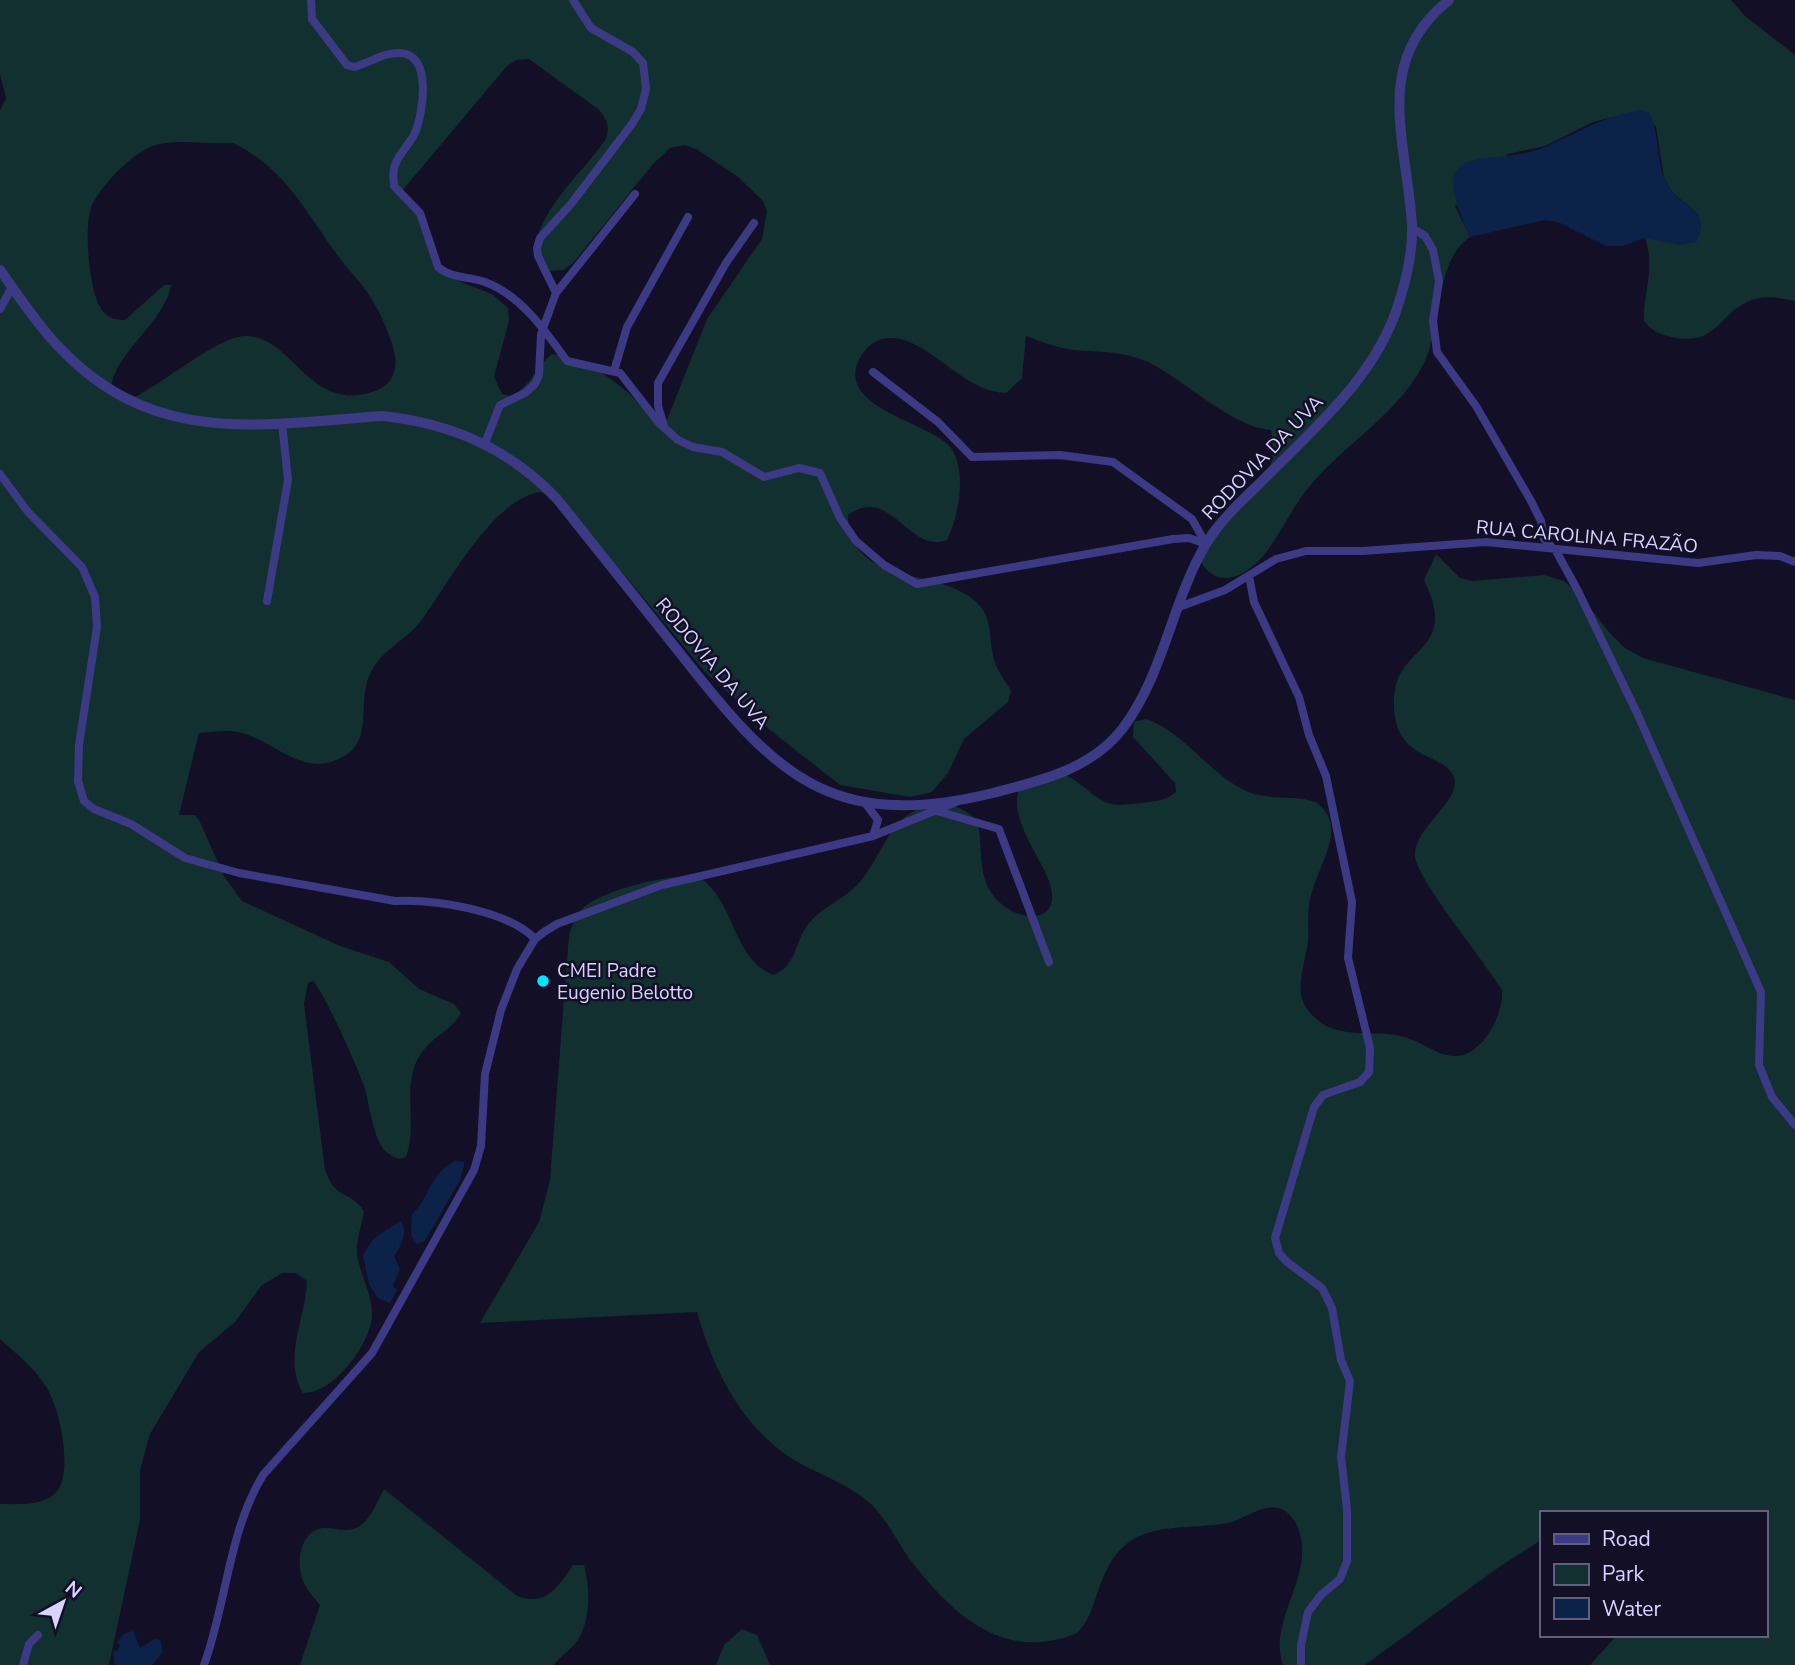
<svg xmlns="http://www.w3.org/2000/svg" width="1795" height="1665" font-family="'Nunito Sans',sans-serif">
	<rect width="100%" height="100%" fill="#130f26"/>
	<path fill="#12302f" fill-rule="evenodd" d="M 0,0 L 1731,0 L 1745,16 L 1795,55 L 1795,301 C 1780,298 1766,295 1752,300 C 1717,313 1719,347 1671,337 C 1659,334 1652,331 1644,321 C 1643,291 1656,268 1645,238 L 1655,239 L 1701,227 L 1698,214 L 1672,192 L 1664,178 L 1656,127 L 1641,110 L 1593,122 L 1545,146 L 1508,154 L 1455,206 L 1470,237 C 1434,261 1442,329 1423,365 C 1394,421 1332,450 1298,502 C 1281,527 1270,557 1243,573 C 1226,582 1212,579 1202,564 C 1191,518 1258,499 1271,463 C 1274,452 1272,441 1271,430 C 1233,428 1185,380 1148,362 C 1124,351 1099,352 1073,350 C 1057,348 1042,342 1026,336 L 1022,378 L 1006,393 C 961,392 928,335 887,338 C 876,339 867,347 861,356 C 830,408 933,422 951,448 C 967,471 959,516 947,540 C 909,555 891,484 848,515 C 848,590 946,565 980,606 C 994,623 988,643 995,662 C 998,672 1006,682 1011,691 L 1008,702 L 964,739 L 948,773 L 932,792 L 910,797 L 840,785 L 770,730 L 706,673 L 622,572 L 552,497 L 540,492 C 491,500 447,587 420,622 C 405,641 382,650 371,672 C 354,703 380,747 331,762 C 299,772 270,740 242,733 C 228,729 213,732 199,733 L 179,815 L 195,815 L 200,822 L 224,876 L 242,901 L 340,946 L 389,962 L 419,989 L 454,1004 L 461,1013 C 449,1035 427,1036 415,1065 C 404,1095 417,1128 406,1157 L 399,1159 C 392,1156 387,1154 382,1147 C 372,1131 370,1107 365,1089 C 360,1072 323,990 313,981 L 308,983 L 304,1004 L 325,1170 C 336,1201 349,1189 364,1211 C 362,1227 354,1243 358,1259 C 362,1278 373,1297 372,1317 C 369,1346 333,1394 303,1393 C 282,1358 306,1318 307,1281 L 296,1273 L 282,1273 L 261,1286 L 235,1322 L 199,1352 L 150,1434 L 140,1470 L 140,1520 L 109,1665 L 0,1665 L 0,1504 C 18,1504 37,1506 52,1496 C 77,1480 59,1404 45,1385 C 34,1367 15,1353 0,1339 L 0,110 L 6,98 L 0,74 ZM 529,59 L 598,109 C 607,119 610,125 606,139 C 583,172 543,205 535,246 L 549,271 L 564,270 L 574,262 L 653,164 L 670,148 L 684,145 L 696,149 L 738,177 L 763,201 L 767,211 L 762,239 L 707,319 L 663,430 C 636,396 597,360 552,354 C 536,367 530,387 511,396 L 502,394 L 494,377 L 509,320 L 508,308 L 492,294 L 448,277 L 432,251 L 420,213 L 402,191 L 506,67 L 516,60 ZM 233,143 C 296,174 312,229 356,278 C 372,296 382,316 390,338 C 395,352 399,365 391,379 C 386,388 374,392 364,394 C 306,405 292,336 245,336 C 216,337 159,387 129,400 L 118,399 L 112,394 C 104,362 166,322 171,285 L 164,285 L 125,320 C 115,320 108,318 102,310 C 89,293 83,225 92,205 C 102,185 128,158 148,148 C 171,137 208,145 233,143 Z
		M 1436,554 L 1460,578 L 1472,581 L 1544,575 L 1564,581 L 1581,596 L 1609,632 L 1625,648 L 1643,658 L 1795,700 L 1795,1665 L 1590,1665 L 1617,1635 L 1765,1635 L 1765,1513 L 1541,1513 L 1541,1540 L 1496,1569 L 1365,1665 L 1283,1665 C 1269,1626 1305,1586 1302,1546 C 1301,1531 1294,1512 1278,1508 C 1262,1504 1243,1520 1228,1523 C 1197,1529 1156,1523 1129,1542 C 1095,1567 1100,1612 1077,1633 C 1006,1663 953,1616 912,1562 C 898,1544 888,1521 872,1505 C 849,1484 820,1475 794,1460 C 742,1428 713,1369 697,1312 L 480,1323 L 539,1222 L 550,1180 L 569,935 C 573,924 575,915 584,907 C 604,890 676,871 700,878 C 735,901 733,961 774,975 C 798,964 794,942 809,923 C 823,906 845,899 859,883 C 886,852 890,807 939,805 C 954,804 967,809 977,821 C 983,843 978,869 989,889 C 1008,924 1066,929 1049,881 C 1039,852 985,788 1044,773 C 1070,767 1084,792 1105,802 C 1116,807 1130,804 1142,803 C 1156,801 1165,801 1176,792 L 1175,783 L 1133,737 L 1134,722 L 1146,719 C 1184,732 1207,771 1242,789 C 1266,802 1291,794 1316,802 C 1324,808 1331,817 1331,828 C 1333,847 1314,879 1310,899 C 1307,913 1309,927 1308,941 C 1306,962 1293,990 1307,1009 C 1333,1044 1368,1027 1404,1037 C 1421,1041 1436,1055 1453,1056 C 1482,1058 1504,1014 1502,990 C 1486,963 1417,880 1415,856 C 1413,828 1462,801 1454,777 C 1444,751 1391,763 1394,698 C 1396,644 1460,654 1424,580 Z
		M 384,1489 L 517,1596 C 546,1607 558,1587 573,1565 L 584,1565 C 590,1587 591,1622 577,1641 C 571,1650 560,1656 554,1665 L 300,1665 L 320,1605 C 313,1597 305,1588 302,1578 C 296,1560 301,1531 323,1528 C 334,1527 345,1533 356,1528 C 370,1522 377,1502 384,1489 Z
		M 742,1629 L 757,1635 L 770,1665 L 716,1665 L 724,1645 Z"/>
	<path fill="#0c2248" d="M 1641,110 L 1649,112 C 1661,136 1655,169 1671,190 C 1685,209 1712,211 1696,242 L 1680,245 L 1645,238 L 1623,246 L 1606,246 L 1558,222 L 1545,220 L 1470,237 C 1422,134 1488,170 1545,147 C 1580,132 1603,116 1641,110 Z
		M 455,1161 L 465,1162 L 460,1180 L 425,1241 L 417,1244 L 411,1235 L 412,1214 C 431,1197 428,1175 455,1161 Z
		M 400,1221 C 409,1230 401,1247 394,1256 L 400,1269 L 393,1286 L 397,1290 L 390,1303 L 378,1298 L 369,1284 L 363,1255 L 373,1239 Z
		M 133,1631 L 140,1648 L 155,1639 L 160,1640 L 163,1651 L 153,1665 L 114,1665 L 113,1650 L 117,1651 L 120,1646 L 117,1642 L 124,1634 Z"/>
	<g fill="none" stroke-linecap="round" stroke-linejoin="round">
		<path stroke="#3d3a85" stroke-width="8" d="M 311,0 L 312,19 L 347,65 L 354,67 C 369,63 384,52 400,53 C 433,54 423,113 415,133 C 410,144 399,153 395,165 C 392,171 394,179 394,186 L 420,213 L 438,267 C 452,279 468,276 485,282 C 522,296 545,331 567,361 L 620,373 L 659,423 L 678,440 L 693,447 L 722,452 L 764,477 L 799,468 L 820,473 L 840,518 L 856,541 L 884,565 L 917,584 L 1173,539 L 1189,538 L 1206,544
			M 1412,228 L 1425,236 L 1433,250 L 1439,281 L 1433,321 L 1437,352 L 1476,406 L 1531,501 L 1541,521 L 1544,539 L 1556,551 L 1578,591 L 1637,713 L 1761,992 L 1759,1065 L 1772,1097 L 1795,1125
			M 556,293 L 538,256 L 537,248 L 540,238 L 571,204 L 632,124 L 641,109 L 646,89 L 643,63 L 633,52 L 591,28 L 573,0
			M 0,309 L 12,287
			M 614,371 L 627,327 L 688,217
			M 873,372 L 938,422 L 972,457 L 1060,455 L 1113,462 L 1192,519 L 1206,544
			M 664,426 L 658,406 L 658,383 L 726,263 L 754,223
			M 485,443 L 500,405 L 525,393 L 535,384 L 539,375 L 541,334 L 556,293 L 635,194
			M 0,474 L 28,512 L 82,567 L 95,597 L 97,627 L 79,745 L 78,781 L 84,801 L 94,809 L 131,824 L 185,858 L 239,873 L 395,901 C 434,899 507,910 535,939
			M 1249,576 L 1254,602 L 1299,697 L 1309,735 L 1326,776 L 1352,902 L 1348,958 L 1370,1048 L 1369,1072 L 1360,1082 L 1323,1095 L 1314,1107 L 1275,1238 L 1279,1253 L 1287,1262 L 1322,1288 L 1332,1308 L 1341,1360 L 1350,1381 L 1341,1457 L 1347,1509 L 1347,1561 L 1340,1579 L 1321,1595 L 1308,1612 L 1301,1645 L 1301,1665
			M 267,601 L 288,480 L 282,423
			M 1179,607 L 1225,590 L 1276,559 L 1306,551 L 1363,551 L 1486,542 L 1698,563 L 1756,555 L 1780,556 L 1795,562
			M 866,804 L 878,820 L 873,836
			M 937,811 L 999,829 L 1049,962
			M 23,1665 L 29,1644 L 38,1635
			M 204,1665 C 227,1602 228,1533 263,1475 L 372,1353 L 474,1170 L 481,1146 L 485,1074 L 501,1010 L 517,969 L 535,939 L 544,932 L 557,924 L 662,885 L 873,836 L 956,802"/>
		<path stroke="#3d3a85" stroke-width="10" d="M 0,270 C 18,295 36,323 58,346 C 153,447 257,425 382,416 C 451,423 509,448 557,499 C 598,550 638,601 679,652 C 774,773 829,833 993,793 C 1040,781 1092,769 1123,728 C 1164,674 1172,601 1206,544 C 1220,521 1239,503 1258,485 C 1311,431 1377,377 1399,302 C 1407,277 1413,251 1412,225 C 1407,141 1371,62 1449,0"/>
	</g>
	<circle fill="#00e5ff" stroke="#130f26" stroke-width="2.5" cx="543" cy="981" r="7"/>
	<g text-anchor="middle" stroke-width="5" stroke-linejoin="round" paint-order="stroke">
		<g font-size="19" fill="#d9d4ff" stroke="#130f26">
			<text transform="translate(1262 457) rotate(-46)" y="7">RODOVIA DA UVA</text>
			<text transform="translate(1587 536) rotate(5)" y="7">RUA CAROLINA FRAZÃO</text>
			<text transform="translate(713 663) rotate(50)" y="7">RODOVIA DA UVA</text>
		</g>
		<g font-size="19" fill="#d9d4ff" stroke="#130f26" text-anchor="start">
			<text x="557" y="977">CMEI Padre<tspan x="557" dy="22">Eugenio Belotto</tspan></text>
		</g>
	</g>
	<rect x="1540" y="1511" width="228" height="126" fill="#130f26" stroke="#625e7d" stroke-width="2"/>
	<rect x="1554" y="1534" width="35" height="10" fill="#3d3a85" stroke="#625e7d" stroke-width="2"/>
	<text x="1602" y="1546" font-size="21" fill="#d9d4ff">Road</text>
	<rect x="1554" y="1564" width="35" height="21" fill="#12302f" stroke="#625e7d" stroke-width="2"/>
	<text x="1602" y="1581" font-size="21" fill="#d9d4ff">Park</text>
	<rect x="1554" y="1598" width="35" height="21" fill="#0c2248" stroke="#625e7d" stroke-width="2"/>
	<text x="1602" y="1616" font-size="21" fill="#d9d4ff">Water</text>
	<g transform="translate(63 1602) rotate(40)" stroke="#130f26" stroke-width="5" paint-order="stroke">
	<path d="M0-5L12 26L0 18L-12 26Z" fill="#d9d4ff"/>
	<text y="-10" font-size="19" font-weight="bold" text-anchor="middle" fill="#d9d4ff">N</text>
	</g>
</svg>
